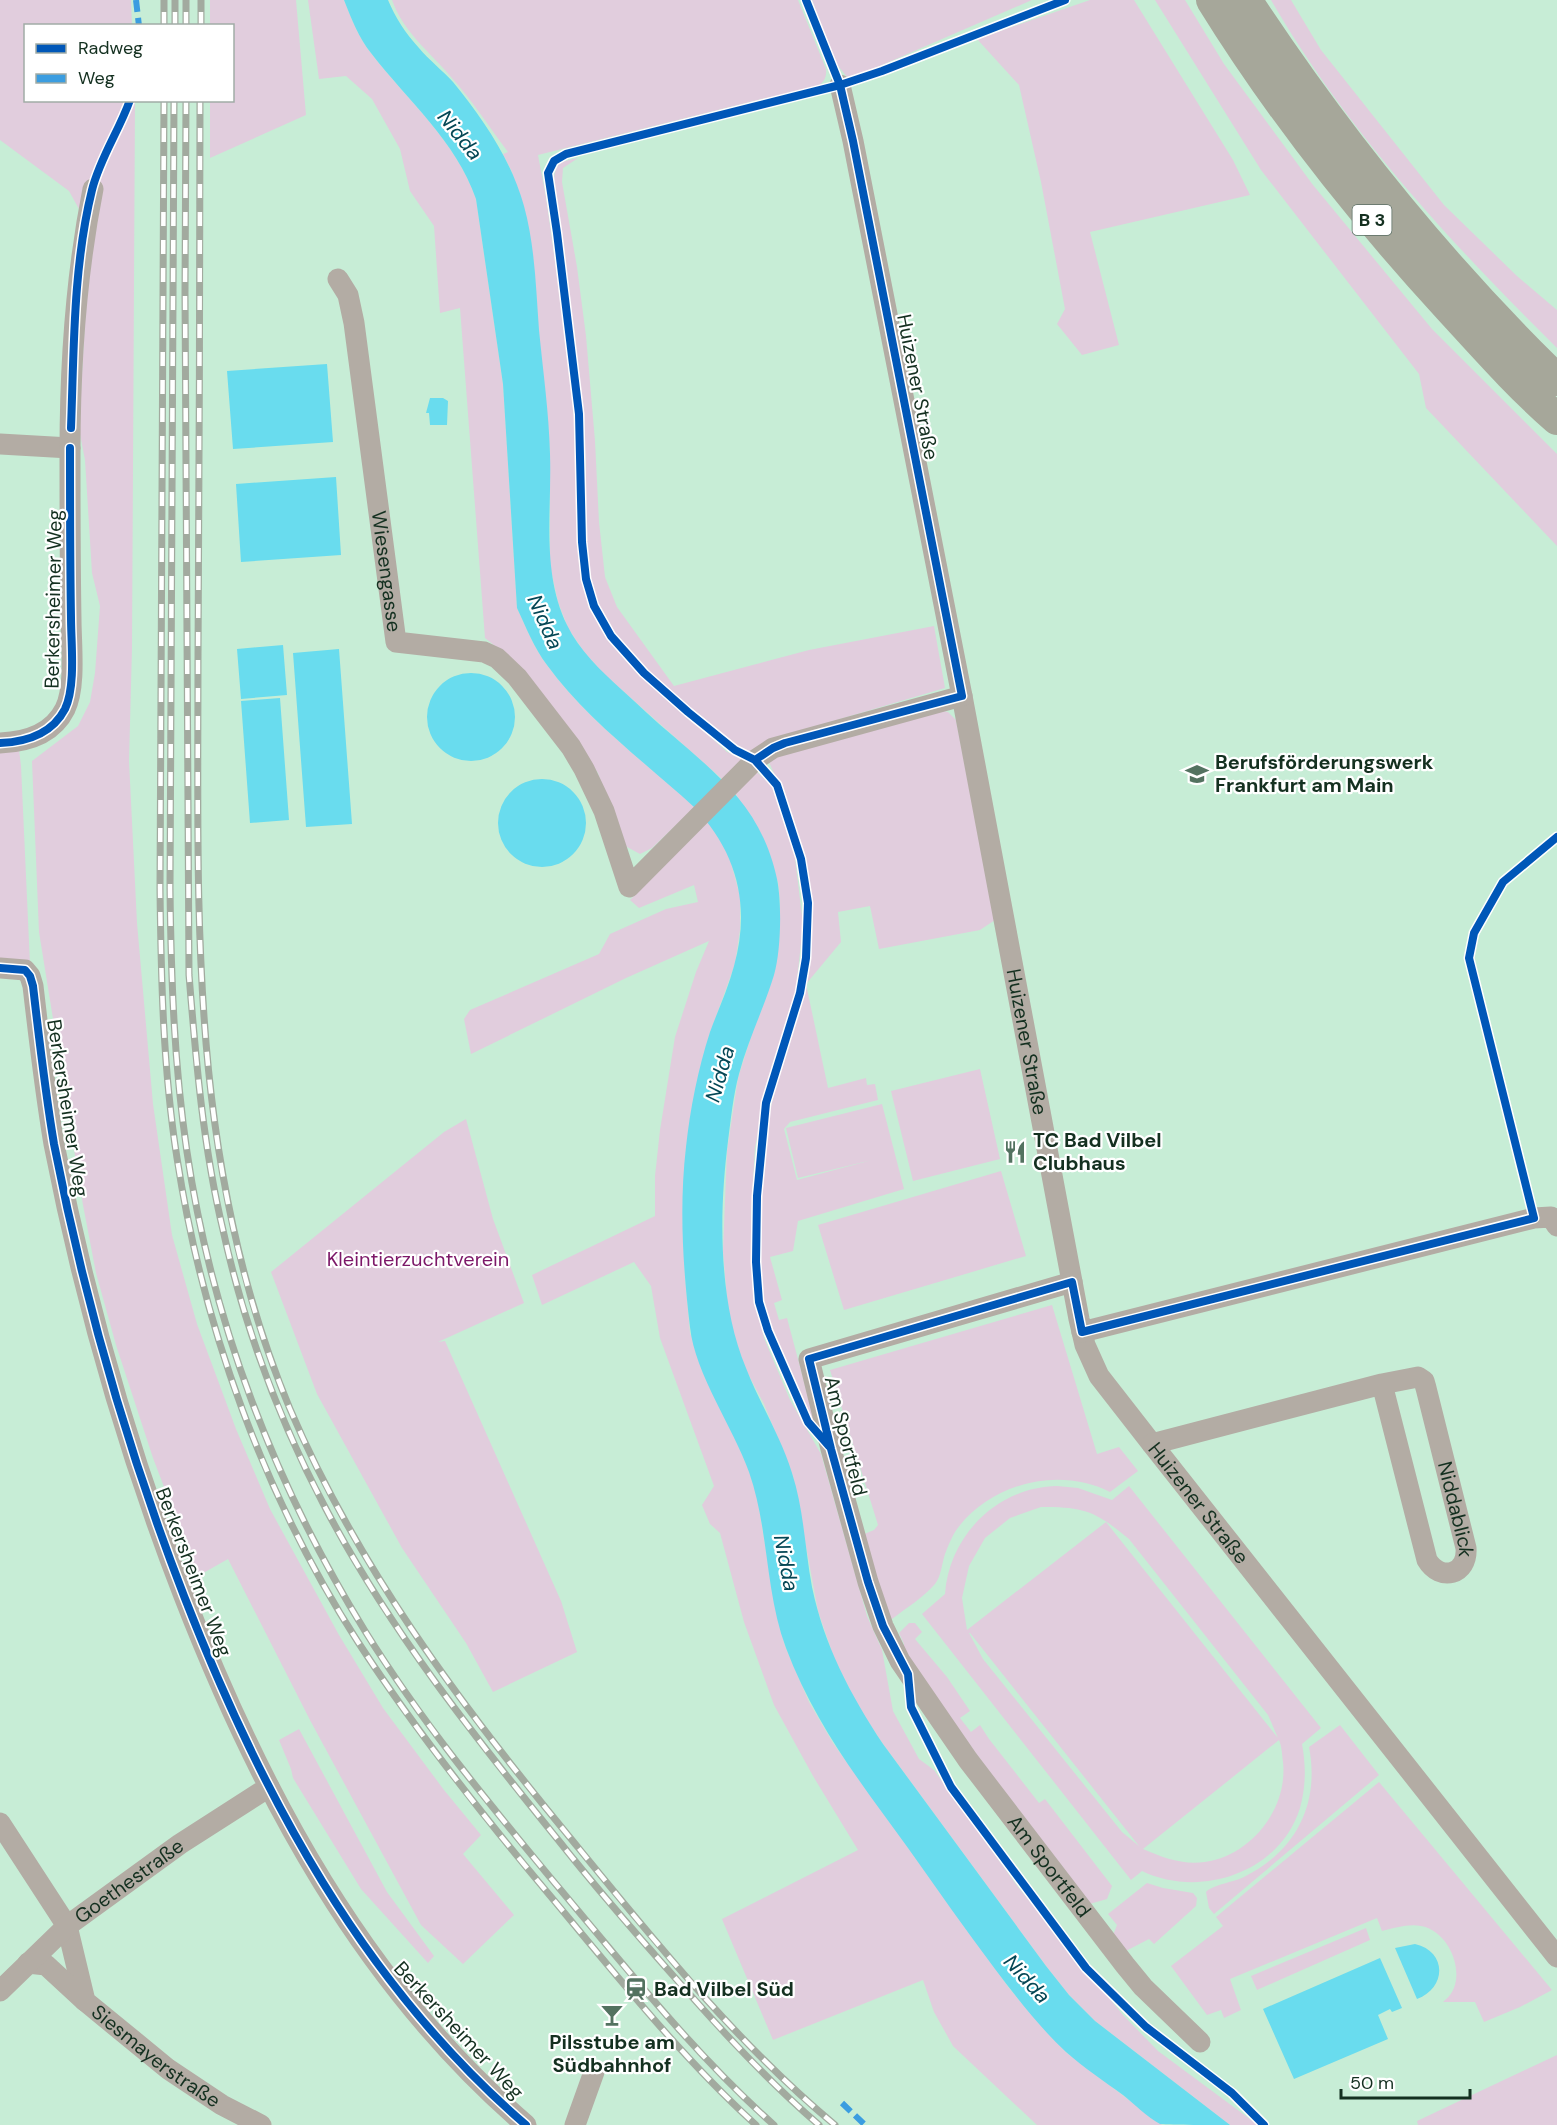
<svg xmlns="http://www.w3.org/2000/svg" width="1557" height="2125" font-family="'DM Sans',sans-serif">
	<rect width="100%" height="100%" fill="#c7edd6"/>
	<path fill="#e1cddd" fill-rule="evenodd" d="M 0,0 L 131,0 L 132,25 L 26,26 L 26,100 L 135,101 L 132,648 L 129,761 L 137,923 L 153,1104 L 172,1235 L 197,1324 L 236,1429 L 270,1509 L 339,1635 L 383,1708 L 444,1790 L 481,1835 L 463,1854 L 514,1915 L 463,1964 L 421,1925 L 311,1722 L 228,1559 L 198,1576 L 153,1458 L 116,1345 L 96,1273 L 83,1205 L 39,932 L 32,761 L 78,726 L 90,702 L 95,673 L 100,606 L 92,573 L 85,460 L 79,429 L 90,229 L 69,191 L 0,140 Z
		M 210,0 L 296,0 L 306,115 L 210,158 L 210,101 L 232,100 L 232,26 L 210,25 Z
		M 308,0 L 344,0 C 351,18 359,38 371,53 C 408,101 456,141 476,199 L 503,384 L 517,608 C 526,627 534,648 547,665 C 585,718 646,763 695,807 L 652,848 L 640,854 L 627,847 L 615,828 L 598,773 L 565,726 L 510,658 L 485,638 L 460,308 L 440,313 L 434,226 L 410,191 L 400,149 L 372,99 L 346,76 L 319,79 Z
		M 392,0 L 798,0 L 826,69 C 827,79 823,83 815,88 L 762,99 L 538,155 L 546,197 L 572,382 L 583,587 L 592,608 L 608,637 L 628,661 L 727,752 L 743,758 L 722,779 L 605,675 L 584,652 L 568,628 L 558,602 L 550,566 L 550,452 L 529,233 L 512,172 L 503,154 L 508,152 C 489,127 472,100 451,77 C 430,52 403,32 392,0 Z
		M 812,0 L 1032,0 L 866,72 L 847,77 L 835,62 Z
		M 1090,0 L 1134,0 L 1233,160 L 1250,195 L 1090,232 L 1119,345 L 1082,355 L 1057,324 L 1065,309 L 1041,182 L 1019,85 L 977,39 Z
		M 1155,0 L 1185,0 L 1224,64 L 1313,185 L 1432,329 L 1557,454 L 1557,546 L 1426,408 L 1419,374 L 1261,170 Z
		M 1271,0 L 1291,0 L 1321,50 L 1444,205 L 1517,276 L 1557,310 L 1557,348 C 1451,243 1346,130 1271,0 Z
		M 578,158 L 563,168 L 562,182 L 577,267 L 586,336 L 595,441 L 599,522 L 605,577 L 617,607 L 674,686 L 809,650 L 934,626 L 945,688 L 786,735 L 765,743 L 747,753 C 730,742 715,730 700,718 C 662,688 623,656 601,612 C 576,563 589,503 585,451 C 578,360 566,270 554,179 C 556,161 561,162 578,158 Z
		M 939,710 L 948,712 L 956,720 L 995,920 L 980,930 L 879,949 L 870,906 L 838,912 L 841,942 L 806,984 L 828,1088 L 866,1078 L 867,1085 L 875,1084 L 878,1100 L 790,1122 L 784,1129 L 797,1180 L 872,1160 L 798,1178 L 786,1128 L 882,1104 L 904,1189 L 798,1221 L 793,1251 L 770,1257 L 782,1300 L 774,1303 L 779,1320 L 787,1318 L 815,1423 L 808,1416 C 790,1374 766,1329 761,1283 C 756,1228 759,1156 772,1102 C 788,1038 814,973 811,906 C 808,856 788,803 767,758 Z
		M 19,749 L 21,766 L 30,964 L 0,961 L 0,750 Z
		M 755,770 L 772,786 L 794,850 L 803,924 L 796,990 L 767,1088 L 755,1148 L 751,1215 L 754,1292 L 764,1338 L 790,1400 L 821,1454 L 867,1616 L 882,1650 L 893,1711 L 919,1759 L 934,1770 L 1018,1887 L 1123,2015 L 1158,2051 L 1258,2125 L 1230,2125 L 1095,2021 L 1069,1995 L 1046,1966 L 883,1744 L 859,1708 L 834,1658 L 818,1611 L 793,1476 L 764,1404 L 747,1372 L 736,1343 L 728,1312 L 723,1251 L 727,1151 L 738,1078 L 754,1027 L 775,971 L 780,903 L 778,882 L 735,792 Z
		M 707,820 L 724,845 L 730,859 L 740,896 L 740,930 L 735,964 L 709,1036 L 698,1078 L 686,1149 L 683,1215 L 685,1277 L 690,1333 L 748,1468 L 757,1495 L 775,1607 L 785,1646 L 809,1702 L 833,1743 L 1009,1988 L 1038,2022 L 1067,2053 L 1162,2125 L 1037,2125 L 953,2046 L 934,2012 L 923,1980 L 773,2040 L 722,1919 L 858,1850 L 813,1776 L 774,1705 L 744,1622 L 720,1533 L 710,1524 L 702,1505 L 714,1486 L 660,1338 L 651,1286 L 634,1262 L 542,1305 L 532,1275 L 655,1216 L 655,1176 L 660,1130 L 675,1037 L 696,972 L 709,941 L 626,978 L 471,1054 L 464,1019 L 470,1010 L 599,954 L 610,934 L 666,909 L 698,902 L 694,885 L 639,908 L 630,900 Z
		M 980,1069 L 1000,1159 L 913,1181 L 891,1091 Z
		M 466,1119 L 493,1219 L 524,1303 L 438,1342 L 445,1341 L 561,1601 L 577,1652 L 493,1692 L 466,1643 L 402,1548 L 317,1394 L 271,1272 L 444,1132 Z
		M 1001,1171 L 1026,1256 L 844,1310 L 818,1225 Z
		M 1052,1305 L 1097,1454 L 1119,1447 L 1138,1471 L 1110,1492 C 1059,1466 991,1483 957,1529 C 952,1536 948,1546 945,1554 C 942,1563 941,1577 935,1584 C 923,1598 906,1608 892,1619 L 886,1615 L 862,1535 L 874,1530 L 878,1525 L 830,1370 Z
		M 1057,1486 L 1078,1488 L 1112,1500 L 1129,1486 L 1321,1728 L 1302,1744 C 1306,1766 1306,1786 1300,1808 C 1280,1873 1200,1899 1142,1871 L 1131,1880 L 922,1614 L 945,1594 C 949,1535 998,1487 1057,1486 ZM 1041,1507 C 1085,1507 1095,1511 1129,1539 L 1268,1715 L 1278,1738 L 1106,1522 L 967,1630 L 962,1598 L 969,1566 L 985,1538 L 1010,1518 ZM 969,1633 L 970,1633 L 1139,1846 L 1122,1832 L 983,1659 ZM 1279,1740 C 1282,1747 1282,1755 1283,1762 C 1288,1808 1252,1855 1205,1862 C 1182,1865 1164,1858 1143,1849 Z
		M 909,1623 L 915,1623 L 922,1632 L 915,1639 L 947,1677 L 970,1711 L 960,1718 L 971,1732 L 980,1725 L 989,1739 L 1039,1803 L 1045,1799 L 1112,1886 L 1107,1899 L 1086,1905 L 903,1653 L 904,1644 L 899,1633 Z
		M 1340,1725 L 1379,1775 L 1214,1914 L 1209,1908 L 1206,1892 C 1212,1885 1234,1882 1244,1877 C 1296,1851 1320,1804 1309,1747 Z
		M 299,1729 L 387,1892 L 434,1956 L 428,1963 L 361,1889 L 293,1778 L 291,1769 L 279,1740 Z
		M 1379,1782 L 1552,1990 L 1520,2007 L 1484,2022 L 1475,2002 L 1443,2002 C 1446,1999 1450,1996 1452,1992 C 1464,1971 1450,1937 1428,1928 C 1414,1922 1397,1927 1382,1931 L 1377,1918 L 1230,1979 L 1241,2010 L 1224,2018 L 1221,2010 L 1207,2015 L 1171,1966 L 1223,1926 L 1216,1917 Z
		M 1147,1883 L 1163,1888 L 1193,1893 L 1197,1898 L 1196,1906 L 1154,1944 L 1149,1939 L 1122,1953 L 1112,1938 L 1117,1925 L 1108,1914 Z
		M 1366,1928 L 1370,1940 L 1257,1990 L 1251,1976 Z
		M 1557,2055 L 1557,2125 L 1418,2125 L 1417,2121 Z"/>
	<path fill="#69dcee" d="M 344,0 L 388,0 C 395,17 406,34 419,48 C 429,60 442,70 453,82 C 483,119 511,159 524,206 C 535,246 536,289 539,330 C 543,371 549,413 550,454 C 552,512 541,571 567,625 C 579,650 601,671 622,690 C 639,705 655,721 672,735 C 723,779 762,810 777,879 C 782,904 781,951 774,975 C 764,1008 748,1040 739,1074 C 733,1096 731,1119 728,1141 C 719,1212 718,1301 746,1368 C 760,1404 781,1437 792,1473 C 804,1510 805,1550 812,1587 C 824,1645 850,1694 883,1744 L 1046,1966 L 1069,1995 L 1095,2021 L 1230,2125 C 1215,2125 1171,2125 1160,2124 C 1148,2118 1133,2103 1123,2095 C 1104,2081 1084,2068 1066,2052 C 1040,2028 1017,1998 995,1969 C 965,1929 937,1889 908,1848 C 861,1783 815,1725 786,1648 C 765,1592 769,1529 749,1472 C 733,1427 695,1374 690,1327 C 683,1268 679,1207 686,1147 C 690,1109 698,1069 710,1032 C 718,1010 728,989 734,966 C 751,905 737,852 694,807 C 646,763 585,718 547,665 C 534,648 526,627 517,608 L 503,384 L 476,199 C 456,141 408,101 371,53 C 359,38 351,18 344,0 Z
		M 327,364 L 333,442 L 233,449 L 227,371 Z
		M 430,398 L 443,398 L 448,401 L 447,425 L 430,425 L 429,413 L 426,413 Z
		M 336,477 L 341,555 L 241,562 L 236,484 Z
		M 283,645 L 287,695 L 241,699 L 237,649 Z
		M 339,649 L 352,824 L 306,827 L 293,653 Z
		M427 717a44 44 0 1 1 88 0a44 44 0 1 1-88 0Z
		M 280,698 L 289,820 L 250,823 L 241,701 Z
		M498 823a44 44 0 1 1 88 0a44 44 0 1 1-88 0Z
		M 1415,1944 C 1447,1951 1447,1988 1417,1999 L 1395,1948 Z
		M 1380,1958 L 1402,2008 L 1392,2012 L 1390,2009 L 1378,2015 L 1388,2039 L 1294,2079 L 1263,2009 Z"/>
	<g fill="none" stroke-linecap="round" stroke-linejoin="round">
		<g stroke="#b3aca4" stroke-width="21">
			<path id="s1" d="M 840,85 L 853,141 L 962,696 L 1079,1319 L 1085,1345 L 1099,1376 L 1152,1444 L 1557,1957"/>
			<path id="s2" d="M 338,279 L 348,295 L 354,323 L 396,642 L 484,652 L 497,658 L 517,677 L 571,747 L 584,769 L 604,811 L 629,887 L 755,760 L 773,748 L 962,696"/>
			<path d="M 0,444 L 70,448"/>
			<path d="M 0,743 C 26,742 52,735 65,709 C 76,687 71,644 71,619 C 70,563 70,507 70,451 C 70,364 76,275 93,189"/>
			<path d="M 0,968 L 25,970 L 30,976 L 33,986 C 39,1038 45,1091 54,1144 C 84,1298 127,1449 184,1596 C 261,1794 363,1985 526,2125"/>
			<path id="s3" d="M 1072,1282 L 809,1359 L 831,1449 L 868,1582 L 883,1626 L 900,1661 L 968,1760 L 1125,1965 L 1143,1987 L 1200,2042"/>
			<path d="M 1082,1332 L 1534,1218 L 1551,1217 L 1557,1226"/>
			<path id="s4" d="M 1152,1444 L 1382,1384 L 1418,1377 L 1424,1381 L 1426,1388 L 1466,1548 C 1468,1575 1440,1582 1427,1560 L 1382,1384"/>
			<path id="s5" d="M 0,1823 L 67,1926 L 85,2001 L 168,2069 L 222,2105 L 261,2125"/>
			<path d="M 28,1963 L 46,1965 L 85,2001"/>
			<path id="s6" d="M 0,1991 L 67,1926 L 180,1844 L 269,1787"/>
			<path d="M 575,2125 L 594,2072"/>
		</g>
		<path stroke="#a6a79a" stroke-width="32" d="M 1212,0 C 1280,110 1361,212 1449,308 C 1484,346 1518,385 1557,419
			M 1246,0 C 1336,137 1439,265 1557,380"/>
		<g stroke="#a2aa9f" stroke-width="7">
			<path id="rail" d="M 164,26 L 164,0
				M 175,26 L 175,0
				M 186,26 L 186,0
				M 201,26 L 201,0
				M 164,100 L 160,888 C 161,978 163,1069 177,1158 C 203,1328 265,1498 358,1642 C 415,1730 480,1812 547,1892 C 614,1972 679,2055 756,2125
				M 174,100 L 170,888 C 171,977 174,1064 187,1152 C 212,1322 275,1485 365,1631 C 420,1720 487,1801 554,1882 C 624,1965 692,2052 774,2125
				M 186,100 L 185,293 L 189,975 C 196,1061 203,1146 223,1230 C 244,1326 280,1422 326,1509 C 389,1629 474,1736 559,1841 C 597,1889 637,1935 677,1980 C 722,2031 768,2081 819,2125
				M 200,100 C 200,287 199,473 198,660 C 198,918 188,1165 290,1409 C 356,1564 457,1700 563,1829 C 648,1933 732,2039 835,2125"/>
		</g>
		<use href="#rail" stroke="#fff" stroke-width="4.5" stroke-dasharray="14" stroke-linecap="butt"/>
		<path stroke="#3b9de0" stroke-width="6" stroke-dasharray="12 6" stroke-linecap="butt" d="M 136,0 L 139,26
			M 842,2103 L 865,2125"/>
		<g stroke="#fff" stroke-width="11">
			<path id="cycleway" d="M 71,428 C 74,349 73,267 92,190 C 100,158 119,131 130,100
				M 0,743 C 26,742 52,734 65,709 C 76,686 71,643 71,618 C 70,561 70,505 70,448
				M 755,760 L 773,748 L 785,743 L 962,696 L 853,141 L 840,85 L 806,0
				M 0,968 L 25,970 L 30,976 L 33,986 C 39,1038 45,1091 54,1144 C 84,1298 127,1449 184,1596 C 261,1794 363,1985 526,2125
				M 829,1446 L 808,1422 L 768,1331 L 759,1302 L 756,1262 L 757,1196 L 766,1103 L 800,993 L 806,958 L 808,903 L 801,859 L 777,785 L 755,760 L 735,750 L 688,712 L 644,673 L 611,636 L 594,606 L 586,579 L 582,542 L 579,414 L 557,233 L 548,173 L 554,161 L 566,154 L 840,85 L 882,71 L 1065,0
				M 1264,2125 L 1232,2093 L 1146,2027 L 1086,1968 L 951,1787 L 911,1707 L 908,1674 L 883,1626 L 868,1582 L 831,1449 L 809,1359 L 1072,1282 L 1082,1332 L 1534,1218 L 1469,958 L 1474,933 L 1503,882 L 1557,837"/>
		</g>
		<use href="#cycleway" stroke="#0057b8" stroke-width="8"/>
	</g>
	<defs>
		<g id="school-bare" transform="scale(1.8)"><path d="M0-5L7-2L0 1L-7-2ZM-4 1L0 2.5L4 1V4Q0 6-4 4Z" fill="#537260" stroke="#fff" stroke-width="2.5" paint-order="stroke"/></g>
		<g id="restaurant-bare" transform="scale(1.8)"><path d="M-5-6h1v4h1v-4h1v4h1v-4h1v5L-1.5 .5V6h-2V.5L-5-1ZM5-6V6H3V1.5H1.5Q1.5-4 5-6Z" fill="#537260" stroke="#fff" stroke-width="2.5" paint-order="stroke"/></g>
		<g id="station-bare" transform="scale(1.8)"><path d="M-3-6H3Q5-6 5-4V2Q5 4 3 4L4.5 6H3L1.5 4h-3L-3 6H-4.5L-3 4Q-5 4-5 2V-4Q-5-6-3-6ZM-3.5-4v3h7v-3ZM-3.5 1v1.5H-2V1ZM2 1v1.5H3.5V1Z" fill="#537260" stroke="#fff" stroke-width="2.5" paint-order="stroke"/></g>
		<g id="bar-bare" transform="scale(1.8)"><path d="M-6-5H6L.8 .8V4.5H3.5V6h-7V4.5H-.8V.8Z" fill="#537260" stroke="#fff" stroke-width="2.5" paint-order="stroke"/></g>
	</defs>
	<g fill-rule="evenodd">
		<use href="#school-bare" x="1197" y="774"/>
		<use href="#restaurant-bare" x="1015" y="1152"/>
		<use href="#station-bare" x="636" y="1989"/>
		<use href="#bar-bare" x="612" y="2015"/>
	</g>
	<g text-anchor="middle" stroke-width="4.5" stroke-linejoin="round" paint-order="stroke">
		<rect fill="#fff" stroke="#5a6e63" stroke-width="1.5" x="1352.5" y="205" width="39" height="30" rx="4.5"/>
		<g font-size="18" font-weight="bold" fill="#143020">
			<text x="1372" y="226">B 3</text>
		</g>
		<g font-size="20" fill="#143020" stroke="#fff">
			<text transform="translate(918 387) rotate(79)" y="7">Huizener Straße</text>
			<text dy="7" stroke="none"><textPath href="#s2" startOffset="298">Wiesengasse</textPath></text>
			<text transform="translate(53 599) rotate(-89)" y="7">Berkersheimer Weg</text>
			<text dy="7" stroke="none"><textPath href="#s1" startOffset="975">Huizener Straße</textPath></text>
			<text transform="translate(68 1108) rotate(81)" y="7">Berkersheimer Weg</text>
			<text transform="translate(846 1436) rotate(76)" y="7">Am Sportfeld</text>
			<text dy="7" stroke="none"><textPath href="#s1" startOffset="1479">Huizener Straße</textPath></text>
			<text dy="7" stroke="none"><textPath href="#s4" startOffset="414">Niddablick</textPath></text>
			<text transform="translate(194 1572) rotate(69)" y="7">Berkersheimer Weg</text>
			<text dy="7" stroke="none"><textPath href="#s3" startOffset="844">Am Sportfeld</textPath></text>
			<text dy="7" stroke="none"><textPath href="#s6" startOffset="170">Goethestraße</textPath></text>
			<text transform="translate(459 2030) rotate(47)" y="7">Berkersheimer Weg</text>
			<text dy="7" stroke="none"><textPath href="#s5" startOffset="290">Siesmayerstraße</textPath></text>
		</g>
		<g font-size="20" font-weight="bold" fill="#143020" stroke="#fff" text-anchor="start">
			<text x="1215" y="769">Berufsförderungswerk<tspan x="1215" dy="23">Frankfurt am Main</tspan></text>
			<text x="1033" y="1147">TC Bad Vilbel<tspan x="1033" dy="23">Clubhaus</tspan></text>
			<text x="654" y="1996">Bad Vilbel Süd</text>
			<text x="612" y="2049" text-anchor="middle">Pilsstube am<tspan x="612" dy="23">Südbahnhof</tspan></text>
		</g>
		<g font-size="20" fill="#7c1768" stroke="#fff">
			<text x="418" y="1266">Kleintierzuchtverein</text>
		</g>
		<g font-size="21" font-style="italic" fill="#044755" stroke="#fff">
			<text transform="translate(460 135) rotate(51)" y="7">Nidda</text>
			<text transform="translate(545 622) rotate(66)" y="7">Nidda</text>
			<text transform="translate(720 1074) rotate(-74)" y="7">Nidda</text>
			<text transform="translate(786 1563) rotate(79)" y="7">Nidda</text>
			<text transform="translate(1027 1979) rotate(48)" y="7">Nidda</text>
		</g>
	</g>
	<rect x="24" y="24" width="210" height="78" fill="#ffffff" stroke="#a1aca6" stroke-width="1.5"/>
	<rect x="36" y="44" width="30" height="9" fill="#0057b8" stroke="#a1aca6" stroke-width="1.5"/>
	<text x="78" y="54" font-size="18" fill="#143020">Radweg</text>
	<rect x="36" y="74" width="30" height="9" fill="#3b9de0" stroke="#a1aca6" stroke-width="1.5"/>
	<text x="78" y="84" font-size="18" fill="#143020">Weg</text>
	<path d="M1341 2089v9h129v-9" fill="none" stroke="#143020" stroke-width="3"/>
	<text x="1350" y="2089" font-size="18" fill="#143020" stroke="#ffffff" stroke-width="4.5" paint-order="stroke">50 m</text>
</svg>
